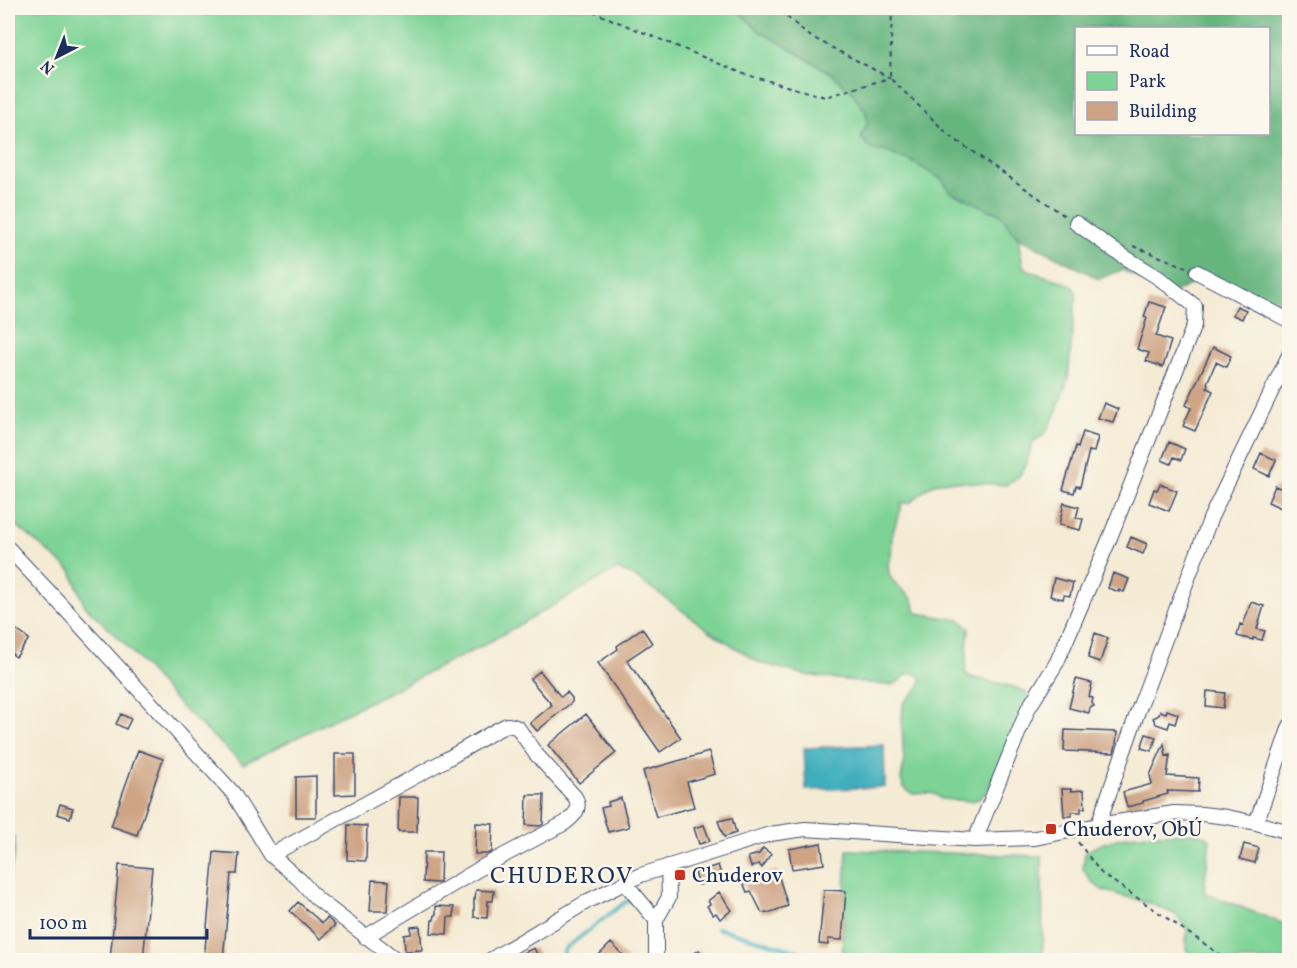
<svg xmlns="http://www.w3.org/2000/svg" width="1297" height="968" font-family="Vollkorn,serif">
	<rect width="100%" height="100%" fill="#fbf7ec"/>
	<filter id="ink" filterUnits="userSpaceOnUse"><feTurbulence type="fractalNoise" baseFrequency=".0167" numOctaves="2"/><feDisplacementMap in="SourceGraphic" scale="12" xChannelSelector="R" yChannelSelector="G"/><feConvolveMatrix kernelMatrix="1 2 1 2 8 2 1 2 1" color-interpolation-filters="sRGB"/></filter>
	<filter id="wash" filterUnits="userSpaceOnUse"><feTurbulence type="fractalNoise" baseFrequency=".008" numOctaves="4" result="noise"/><feDisplacementMap in="SourceGraphic" scale="24" xChannelSelector="R" yChannelSelector="G"/><feGaussianBlur stdDeviation="1.35" result="paint"/><feColorMatrix in="noise" values="0 0 0 0 0 0 0 0 0 0 0 0 0 0 0 0 0 1.4 0 .05"/><feComposite in="paint" operator="in"/></filter>
	<g filter="url(#wash)">
		<rect width="100%" height="100%" fill="#f4ebd4"/>
		<path fill="#7dd396" stroke="#4c817a" stroke-width="1.5" d="M 8,8 L 735,8 L 758,30 L 831,73 L 852,92 L 865,110 L 868,121 L 861,137 L 876,151 L 888,152 L 900,158 L 909,159 L 943,180 L 950,192 L 968,199 L 987,209 L 999,213 L 1018,237 L 1023,266 C 1027,269 1031,272 1035,273 C 1049,278 1085,282 1075,303 L 1068,379 L 1056,413 L 1045,434 L 1033,442 L 1026,465 L 1019,476 L 1006,485 L 950,481 L 939,482 L 930,486 L 911,502 L 901,504 L 901,509 L 896,522 L 892,537 L 891,556 L 888,564 L 889,574 L 892,580 L 913,600 L 916,613 L 960,620 L 969,628 L 965,672 L 970,677 L 1011,686 L 1026,692 L 1029,703 L 999,771 L 987,791 L 979,799 L 970,801 L 941,799 L 935,794 L 928,793 L 914,794 L 909,792 L 904,787 L 901,780 L 904,764 L 902,725 L 903,704 L 920,686 L 921,678 L 916,673 L 907,674 C 900,682 896,685 885,685 L 806,675 L 760,663 L 708,630 L 660,594 L 633,576 L 617,569 L 484,645 L 243,764 L 180,706 L 124,643 L 85,606 L 71,571 L 16,525 L 8,514 Z
			M 8,833 L 15,838 L 14,857 L 8,881 Z
			M 1194,833 L 1206,836 L 1210,839 L 1204,890 L 1205,893 L 1289,926 L 1289,960 L 1193,960 L 1186,949 L 1187,929 L 1175,914 L 1152,904 L 1102,890 L 1091,881 L 1083,869 L 1085,853 C 1116,831 1157,834 1194,833 Z
			M 847,850 L 1042,856 L 1043,960 L 842,960 Z"/>
		<path fill="#66b57f" stroke="#40726e" stroke-width="1.5" fill-rule="evenodd" d="M 735,8 L 1289,8 L 1289,316 L 1204,278 L 1172,294 L 1122,270 L 1099,279 L 1018,237 L 999,213 L 987,209 L 968,199 L 950,192 L 943,180 L 909,160 L 900,158 L 888,152 L 876,151 L 869,148 L 861,137 L 868,121 L 865,110 L 852,92 L 831,73 L 758,30 ZM 1076,28 L 1268,28 L 1268,134 L 1076,134 Z"/>
		<path fill="#40aebd" stroke="#2e6e8e" stroke-width="1.5" d="M 884,745 L 885,787 L 806,790 L 804,748 Z"/>
		<g fill="none" stroke-linecap="round" stroke-linejoin="round">
			<path stroke="#40aebd" stroke-width="4" d="M 717,928 L 811,955 L 824,960
				M 560,960 L 565,949 L 625,902 L 633,900"/>
		</g>
		<g id="blocks">
			<path fill="#cea485" d="M 1149,302 L 1166,307 L 1156,336 L 1171,341 L 1163,367 L 1146,361 L 1149,353 L 1137,349 L 1147,318 L 1144,317 Z
				M 1237,306 L 1246,310 L 1242,319 L 1233,315 Z
				M 1213,347 L 1231,356 L 1226,367 L 1216,362 L 1207,383 L 1208,384 L 1207,388 L 1213,391 L 1195,431 L 1183,426 L 1191,408 L 1186,405 Z
				M 1104,403 L 1118,409 L 1113,422 L 1098,418 Z
				M 1083,432 L 1098,437 L 1094,452 L 1089,451 L 1080,487 L 1076,486 L 1074,493 L 1063,490 L 1076,446 L 1078,448 Z
				M 1169,442 L 1185,449 L 1181,460 L 1174,457 L 1171,464 L 1162,460 Z
				M 1261,453 L 1276,460 L 1269,476 L 1254,469 Z
				M 1160,484 L 1177,491 L 1169,511 L 1149,503 L 1154,489 L 1157,490 Z
				M 1275,486 L 1290,492 L 1290,512 L 1268,502 Z
				M 1064,503 L 1079,507 L 1076,518 L 1083,519 L 1080,530 L 1059,525 Z
				M 1131,537 L 1147,544 L 1143,554 L 1127,547 Z
				M 1113,573 L 1129,579 L 1124,592 L 1119,590 L 1119,592 L 1108,588 Z
				M 1054,578 L 1073,583 L 1070,596 L 1064,595 L 1063,599 L 1050,596 Z
				M 1251,602 L 1264,606 L 1257,629 L 1265,631 L 1262,640 L 1253,638 L 1253,640 L 1237,636 L 1240,624 L 1243,625 Z
				M 8,624 L 29,639 L 16,657 L 8,651 Z
				M 642,628 L 652,643 L 627,660 L 681,738 L 660,752 L 598,663 L 618,649 L 617,646 Z
				M 1095,633 L 1108,638 L 1100,662 L 1088,658 Z
				M 540,671 L 561,697 L 567,692 L 572,698 L 572,702 L 537,731 L 530,723 L 552,705 L 530,679 Z
				M 1076,679 L 1092,683 L 1089,697 L 1093,698 L 1092,703 L 1094,706 L 1090,708 L 1089,713 L 1069,708 Z
				M 1207,691 L 1225,693 L 1223,708 L 1206,706 Z
				M 1167,710 L 1178,714 L 1175,724 L 1170,722 L 1168,728 L 1156,724 L 1153,718 L 1159,715 L 1160,711 L 1166,713 Z
				M 121,714 L 131,719 L 126,729 L 116,724 Z
				M 586,714 L 616,753 L 579,783 L 548,745 Z
				M 1065,730 L 1117,732 L 1116,745 L 1114,753 L 1064,751 Z
				M 1146,734 L 1156,737 L 1152,751 L 1141,748 Z
				M 1164,744 L 1166,756 L 1170,755 L 1167,776 L 1199,778 L 1198,792 L 1167,791 L 1168,794 L 1143,801 L 1143,803 L 1127,807 L 1123,792 L 1152,784 L 1150,775 Z
				M 138,750 L 163,759 L 137,835 L 111,826 Z
				M 709,752 L 715,774 L 687,782 L 694,807 L 656,817 L 643,771 Z
				M 335,754 L 355,754 L 355,794 L 335,795 Z
				M 316,776 L 316,817 L 296,817 L 296,777 Z
				M 1062,789 L 1071,789 L 1071,791 L 1084,790 L 1085,808 L 1081,808 L 1081,812 L 1072,812 L 1072,816 L 1064,816 Z
				M 527,795 L 544,795 L 543,824 L 540,826 L 526,825 Z
				M 399,797 L 418,797 L 417,832 L 398,832 Z
				M 621,798 L 629,827 L 608,832 L 601,808 L 609,806 L 608,802 Z
				M 60,804 L 73,808 L 70,818 L 57,814 Z
				M 732,818 L 736,833 L 724,837 L 718,821 Z
				M 476,823 L 493,824 L 492,852 L 487,854 L 475,854 Z
				M 348,825 L 367,826 L 366,861 L 347,860 Z
				M 704,825 L 710,841 L 699,844 L 694,828 Z
				M 821,843 L 824,864 L 792,869 L 789,849 Z
				M 1244,844 L 1259,848 L 1255,863 L 1240,859 Z
				M 763,848 L 771,854 L 762,868 L 759,864 L 751,867 L 748,857 L 759,854 Z
				M 214,852 L 239,854 L 237,874 L 231,874 L 223,960 L 204,960 Z
				M 424,852 L 441,852 L 440,882 L 438,883 L 423,882 Z
				M 119,865 L 152,868 L 143,960 L 110,960 Z
				M 718,865 L 722,877 L 699,885 L 695,873 Z
				M 777,871 L 788,906 L 768,913 L 767,912 L 762,913 L 751,891 L 747,892 L 742,880 Z
				M 372,880 L 389,881 L 387,911 L 370,911 Z
				M 476,890 L 494,891 L 493,901 L 488,901 L 487,918 L 474,917 L 474,899 L 475,899 Z
				M 824,890 L 846,891 L 842,940 L 828,939 L 828,945 L 819,944 Z
				M 719,892 L 732,910 L 720,919 L 716,913 L 713,915 L 707,906 L 710,904 L 708,901 Z
				M 298,902 L 322,923 L 327,918 L 335,925 L 321,939 L 290,911 Z
				M 436,906 L 454,907 L 454,917 L 448,917 L 447,934 L 431,933 L 432,920 L 434,920 L 435,915 L 436,915 Z
				M 420,926 L 422,950 L 405,951 L 404,935 L 411,934 L 411,927 Z
				M 611,943 L 628,960 L 593,960 L 602,952 Z
				M 534,948 L 540,960 L 507,960 Z
				M 699,950 L 707,960 L 685,960 Z"/>
		</g>
	</g>
	<g filter="url(#ink)">
		<use href="#blocks" fill-opacity="0" stroke="#3c4b70" stroke-width="1.5"/>
		<g fill="none" stroke-linecap="round" stroke-linejoin="round">
			<g stroke="#3c4b70" stroke-width="16">
				<path id="minor" d="M 1197,272 L 1290,321
					M 8,548 L 67,611 L 233,793 L 271,855 L 300,880 L 316,898 L 397,960
					M 1256,823 L 1290,726
					M 1098,825 L 1138,711 L 1211,517 L 1290,353
					M 975,840 L 1028,709 L 1057,662 L 1109,540 L 1194,325 L 1195,306 L 1159,278 L 1115,251 L 1076,223
					M 271,855 L 447,759 L 495,731 L 507,725 L 513,726 L 518,728 L 535,753 L 575,797 C 582,809 574,816 565,823 L 484,866 L 365,937
					M 625,883 L 656,920 L 656,960
					M 656,920 L 669,897 L 668,866
					M 490,960 L 588,901 L 641,875 L 770,834 L 805,829 L 975,840 L 1035,838 L 1098,825 L 1174,813 L 1202,814 L 1227,817 L 1256,823 L 1290,832"/>
			</g>
			<path stroke="#3c4b70" stroke-width="2" stroke-dasharray="4.5 4.5" stroke-linecap="butt" d="M 584,8 L 744,74 L 825,97 L 890,78 L 810,36 L 776,8
				M 892,8 L 890,78 L 950,136 L 1065,216
				M 1133,246 L 1186,267
				M 1078,842 L 1101,873 L 1228,960"/>
			<use href="#minor" stroke="#fff" stroke-width="14"/>
		</g>
	</g>
	<g fill="#c8321e" stroke="#fbf7ec" stroke-width="2">
		<rect x="1045" y="823" width="12" height="12" rx="3"/>
		<rect x="674" y="869" width="12" height="12" rx="3"/>
	</g>
	<g text-anchor="middle" stroke-width="5" stroke-linejoin="round" paint-order="stroke">
		<g font-size="21" fill="#1b2f5e" stroke="#fbf7ec" text-anchor="start">
			<text x="1063" y="836">Chuderov, ObÚ</text>
			<text x="692" y="882">Chuderov</text>
		</g>
		<g font-size="24" letter-spacing="1.5" fill="#1b2f5e" stroke="#fbf7ec">
			<text x="562" y="883">CHUDEROV</text>
		</g>
	</g>
	<rect width="1297" height="968" fill="none" stroke="#fbf7ec" stroke-width="30"/>
	<rect x="1075" y="27" width="195" height="108" fill="#fbf7ec" stroke="#a1a7b3" stroke-width="1.5"/>
	<rect x="1087" y="46" width="30" height="9" fill="#ffffff" stroke="#a1a7b3" stroke-width="1.5"/>
	<text x="1129" y="57" font-size="18" fill="#1b2f5e">Road</text>
	<rect x="1087" y="72" width="30" height="18" fill="#7dd396" stroke="#a1a7b3" stroke-width="1.5"/>
	<text x="1129" y="87" font-size="18" fill="#1b2f5e">Park</text>
	<rect x="1087" y="102" width="30" height="18" fill="#cea485" stroke="#a1a7b3" stroke-width="1.5"/>
	<text x="1129" y="117" font-size="18" fill="#1b2f5e">Building</text>
	<g transform="translate(57 57) rotate(222)" stroke="#fbf7ec" stroke-width="4.5" paint-order="stroke">
	<path d="M0-4.5L10 22L0 15L-10 22Z" fill="#1b2f5e"/>
	<text y="-9" font-size="16" font-weight="bold" text-anchor="middle" fill="#1b2f5e">N</text>
	</g>
	<path d="M30 929v9h177v-9" fill="none" stroke="#1b2f5e" stroke-width="3"/>
	<text x="39" y="929" font-size="18" fill="#1b2f5e" stroke="#fbf7ec" stroke-width="4.5" paint-order="stroke">100 m</text>
</svg>
